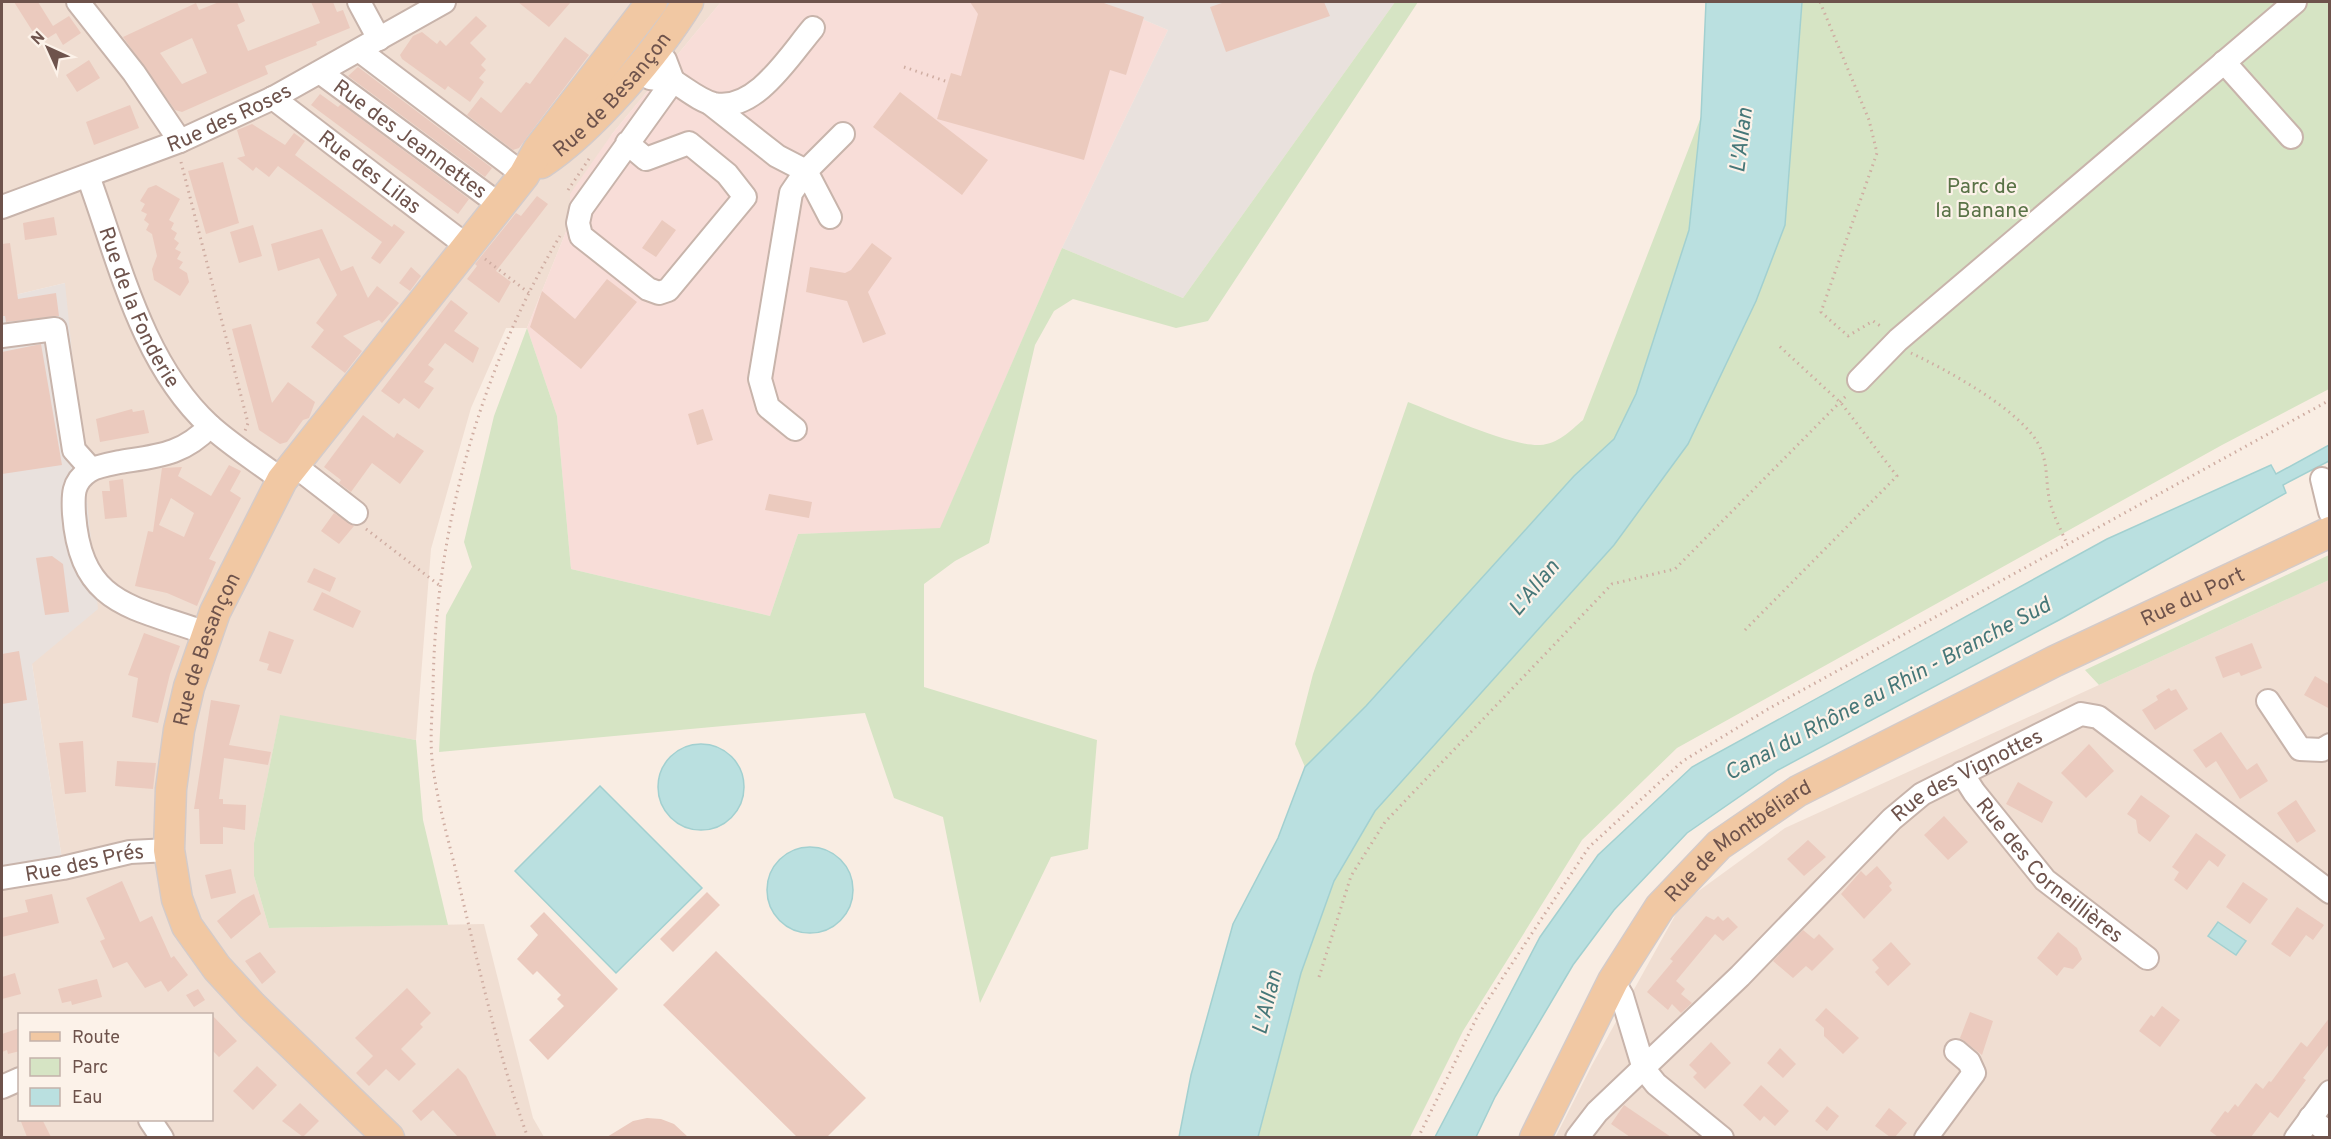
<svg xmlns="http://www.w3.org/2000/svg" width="2331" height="1139" font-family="Overpass,sans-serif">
	<rect width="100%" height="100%" fill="#f9ede3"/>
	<path fill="#f0ded2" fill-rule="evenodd" d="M 2,2 L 721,2 L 612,134 L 574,212 L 527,328 L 506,328 L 471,408 L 431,549 L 416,740 L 280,716 L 254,843 L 254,876 L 269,928 L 484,924 L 533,1118 L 544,1137 L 2,1137 L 2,875 L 63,866 L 32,664 L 65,283 L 2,298 ZM 20,1014 L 212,1014 L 212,1120 L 20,1120 Z
		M 2329,580 L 2329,1137 L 1555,1138 L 1592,1065 L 1682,903 L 1785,828 Z"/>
	<path fill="#f8ddd8" d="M 721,2 L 1102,2 L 1168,30 L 1062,248 L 940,529 L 798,534 L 770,616 L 571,569 L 557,416 L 527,328 L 574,212 L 570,206 L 570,194 L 612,134 Z"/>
	<path fill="#e9e1dd" d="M 1102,2 L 1395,2 L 1183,298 L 1062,248 L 1168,30 Z
		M 65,283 L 98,609 L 32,664 L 63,866 L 2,875 L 2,298 Z"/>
	<path fill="#d6e4c4" d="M 1395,2 L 1418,2 L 1208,321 L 1176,328 L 1073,299 L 1054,311 L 1035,345 L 989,543 L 955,561 L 924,584 L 924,687 L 1097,740 L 1088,849 L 1051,857 L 980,1003 L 943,817 L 894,798 L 865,713 L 439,752 L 446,615 L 472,567 L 464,542 L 494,416 L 527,328 L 557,416 L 571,569 L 770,616 L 798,534 L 940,528 L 1062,248 L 1183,298 Z
		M 1802,2 L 2329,2 L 2329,389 L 2222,445 L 1677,748 L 1582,840 L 1463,1031 L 1410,1137 L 1258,1138 L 1301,973 L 1334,881 L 1375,811 L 1614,545 L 1688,444 L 1756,301 L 1785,225 Z
		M 1701,117 L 1689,230 L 1636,394 L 1614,439 L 1574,476 L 1366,706 L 1305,767 L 1295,744 L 1313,674 L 1408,402 C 1437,413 1512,447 1540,445 C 1558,444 1570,431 1583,420 Z
		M 2329,555 L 2329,580 L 2099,685 L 2085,670 Z
		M 280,715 L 416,740 L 423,820 L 448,925 L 269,928 L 254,876 L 254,843 Z"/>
	<path fill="#bae0e0" stroke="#a2d0d0" stroke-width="1.5" d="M 1706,2 L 1802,2 L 1785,225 L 1756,301 L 1688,444 L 1614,545 L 1375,811 L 1334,881 L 1301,973 L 1258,1137 L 1179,1137 L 1191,1075 L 1233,924 L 1278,838 L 1305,767 L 1366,706 L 1574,476 L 1614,439 L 1636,394 L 1689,230 L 1701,117 Z
		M 2329,445 L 2329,461 L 2283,485 L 2286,493 L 2059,620 L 1778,770 L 1687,833 L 1614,910 L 1573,965 L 1495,1097 L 1476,1137 L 1435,1137 L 1540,937 L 1598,855 L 1692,767 L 2107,539 L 2271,465 L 2276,474 Z
		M658 787a43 43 0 1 1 86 0a43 43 0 1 1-86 0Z
		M 600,786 L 702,888 L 616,973 L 515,871 Z
		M767 890a43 43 0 1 1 86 0a43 43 0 1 1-86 0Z
		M 2218,922 L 2246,941 L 2236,955 L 2208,936 Z"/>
	<path fill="#ebcabe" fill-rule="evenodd" d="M 14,2 L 38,2 L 53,26 L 69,16 L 81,33 L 63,45 L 56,33 L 40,43 Z
		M 219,2 L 237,2 L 245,21 L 237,25 L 248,51 L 320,23 L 311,2 L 333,2 L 337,12 L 343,10 L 350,28 L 316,42 L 317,45 L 265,66 L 268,74 L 182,112 L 175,110 L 123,37 L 196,3 L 199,10 ZM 192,38 L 207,73 L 182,84 L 160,53 Z
		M 518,2 L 571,2 L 549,27 Z
		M 970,2 L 1101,2 L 1144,17 L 1126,75 L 1110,70 L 1084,160 L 937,119 L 951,73 L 961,76 L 978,14 Z
		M 1225,2 L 1324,2 L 1330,16 L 1226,52 L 1210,7 Z
		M 476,16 L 487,26 L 470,43 L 486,59 L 481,65 L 486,70 L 479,78 L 484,82 L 470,102 L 448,86 L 445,90 L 402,59 L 400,55 L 413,36 L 422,32 L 437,44 L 440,40 L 446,46 Z
		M 565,37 L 589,55 L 519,148 L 513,150 L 467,115 L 481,97 L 501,113 L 526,82 L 530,84 Z
		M 89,60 L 100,78 L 77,92 L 66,75 Z
		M 358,67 L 492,168 L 485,177 L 348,76 Z
		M 900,92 L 988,160 L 962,195 L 873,127 Z
		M 320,94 L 338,107 L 341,104 L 469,199 L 458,214 L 311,105 Z
		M 130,105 L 139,128 L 94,145 L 86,122 Z
		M 252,124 L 285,145 L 294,133 L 305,141 L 295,155 L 392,227 L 394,224 L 405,232 L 380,264 L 371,258 L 382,242 L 371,234 L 278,166 L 269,177 L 256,167 L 253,171 L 237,158 L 245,156 L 237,130 Z
		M 223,162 L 239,223 L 206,234 L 188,171 Z
		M 156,185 L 180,199 L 169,220 L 174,223 L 171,229 L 177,233 L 174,239 L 179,243 L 175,249 L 181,252 L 177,259 L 183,262 L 179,268 L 187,273 L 189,282 L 180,296 L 154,280 L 152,269 L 157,256 L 152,234 L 146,230 L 149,224 L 144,220 L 147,214 L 141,211 L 145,204 L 140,201 L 148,188 Z
		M 537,196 L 548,204 L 496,271 L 511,282 L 499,303 L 467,279 L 477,266 L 475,264 L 516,213 L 521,216 Z
		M 54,217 L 57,235 L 25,240 L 23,223 Z
		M 662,220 L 676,230 L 656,257 L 642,248 Z
		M 253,225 L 262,256 L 239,263 L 230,232 Z
		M 322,229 L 341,271 L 353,266 L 368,298 L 377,286 L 399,303 L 382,323 L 379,320 L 343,336 L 362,351 L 345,373 L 311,347 L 324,330 L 316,323 L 337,295 L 319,258 L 278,271 L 271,244 Z
		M 10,243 L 18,299 L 56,293 L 59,316 L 6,322 L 5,316 L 2,316 L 2,244 Z
		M 872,243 L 892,258 L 868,292 L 886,334 L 863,343 L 847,301 L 806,292 L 810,267 L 845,273 L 851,270 Z
		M 411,267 L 421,276 L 410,291 L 399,283 Z
		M 607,279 L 637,302 L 581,369 L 530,327 L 542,291 L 575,319 Z
		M 451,300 L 468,313 L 454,331 L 479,348 L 473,363 L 445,343 L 428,365 L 434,369 L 424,382 L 434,388 L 419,409 L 404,398 L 399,404 L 381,391 Z
		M 251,324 L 272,403 L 288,382 L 315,402 L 309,418 L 303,420 L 287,442 L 280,444 L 259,430 L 232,329 Z
		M 41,344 L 62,465 L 2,474 L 2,352 Z
		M 132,409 L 133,412 L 144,410 L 149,433 L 100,442 L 96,419 Z
		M 703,409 L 713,440 L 697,445 L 688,414 Z
		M 363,415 L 394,438 L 397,433 L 424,451 L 400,484 L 372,463 L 351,492 L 339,483 L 341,480 L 324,467 Z
		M 229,465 L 241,471 L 230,491 L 241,498 L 209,559 L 216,562 L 197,606 L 167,593 L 135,586 L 148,531 L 153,532 L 162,468 L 182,467 L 178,476 L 211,496 ZM 171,498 L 194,513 L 184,537 L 159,525 Z
		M 123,479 L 127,517 L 105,519 L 102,491 L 110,491 L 109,481 Z
		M 769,494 L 812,502 L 809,518 L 765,510 Z
		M 334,513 L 354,526 L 339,544 L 321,531 Z
		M 52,556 L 63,564 L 69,612 L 45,615 L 36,558 Z
		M 314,568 L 336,578 L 330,592 L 307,582 Z
		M 322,592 L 361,611 L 353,628 L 313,610 Z
		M 269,631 L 294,640 L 281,674 L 267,670 L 269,664 L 259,661 Z
		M 144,633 L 180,646 L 170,674 L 158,723 L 132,717 L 138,678 L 128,675 Z
		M 2252,643 L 2262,668 L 2241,676 L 2239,672 L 2223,678 L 2215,657 Z
		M 19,651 L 27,700 L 2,704 L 2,654 Z
		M 2315,676 L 2330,685 L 2330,709 L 2304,695 Z
		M 2169,688 L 2171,691 L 2176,689 L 2188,709 L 2155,730 L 2142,710 L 2158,700 L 2156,696 Z
		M 211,700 L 240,705 L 229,745 L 271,752 L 268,765 L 224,758 L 219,799 L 223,799 L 223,804 L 246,805 L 245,830 L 223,827 L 223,844 L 200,844 L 199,809 L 194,809 Z
		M 2221,732 L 2247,770 L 2257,763 L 2268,781 L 2240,799 L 2216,761 L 2206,768 L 2193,750 Z
		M 83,741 L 86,792 L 65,794 L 59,743 Z
		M 2089,744 L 2114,771 L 2086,798 L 2061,773 Z
		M 117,761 L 156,763 L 153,789 L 115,786 Z
		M 2018,782 L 2053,802 L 2042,823 L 2006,804 Z
		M 2141,795 L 2170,816 L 2150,842 L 2138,833 L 2136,820 L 2127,814 Z
		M 2296,800 L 2316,831 L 2297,843 L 2277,813 Z
		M 1944,816 L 1968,842 L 1948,860 L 1924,835 Z
		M 2196,833 L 2226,855 L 2218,867 L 2209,860 L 2187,890 L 2174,880 L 2179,872 L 2172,867 Z
		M 1808,840 L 1826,857 L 1804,876 L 1787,859 Z
		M 1877,866 L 1892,883 L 1889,886 L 1892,890 L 1864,919 L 1841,894 L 1861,871 L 1866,876 Z
		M 231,869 L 236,893 L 211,899 L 205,875 Z
		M 122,881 L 140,922 L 152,916 L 171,958 L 174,956 L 188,975 L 168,992 L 161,981 L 145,988 L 127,962 L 113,968 L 100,941 L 105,939 L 86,898 Z
		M 2243,882 L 2268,899 L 2250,924 L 2226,907 Z
		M 707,892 L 720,905 L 673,952 L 660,939 Z
		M 52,894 L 59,923 L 2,937 L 2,918 L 28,912 L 25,900 Z
		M 254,894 L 261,914 L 231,939 L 217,921 L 242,900 Z
		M 2297,907 L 2324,925 L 2313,940 L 2306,935 L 2290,957 L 2271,944 Z
		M 544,912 L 618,989 L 548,1060 L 529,1040 L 564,1006 L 557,999 L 561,995 L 537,971 L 533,975 L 517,959 L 538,935 L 530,926 Z
		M 1706,916 L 1714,920 L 1718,916 L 1723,921 L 1728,917 L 1738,927 L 1723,941 L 1715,934 L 1676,981 L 1685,989 L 1681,994 L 1692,1003 L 1681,1013 L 1672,1004 L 1668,1010 L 1647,992 L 1673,961 L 1670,959 Z
		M 1803,930 L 1814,939 L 1819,934 L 1834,949 L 1812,971 L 1806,966 L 1793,978 L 1773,961 Z
		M 2058,932 L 2077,948 L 2082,959 L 2073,969 L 2064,967 L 2057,976 L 2037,958 Z
		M 1891,942 L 1911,964 L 1888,986 L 1875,972 L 1879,968 L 1872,960 Z
		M 716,951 L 866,1098 L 827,1137 L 797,1137 L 663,1005 Z
		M 260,952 L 276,972 L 262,984 L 245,961 Z
		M 15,973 L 21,994 L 2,999 L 2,977 Z
		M 97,979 L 102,997 L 72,1005 L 71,1001 L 62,1003 L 58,989 Z
		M 407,988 L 431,1013 L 420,1024 L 423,1027 L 401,1049 L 416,1064 L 399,1081 L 386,1069 L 369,1086 L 356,1073 L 373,1056 L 355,1038 Z
		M 198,989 L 205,1000 L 194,1007 L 186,995 Z
		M 2162,1006 L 2180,1020 L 2160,1047 L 2139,1031 L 2151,1015 L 2154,1017 Z
		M 1826,1008 L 1859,1038 L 1843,1054 L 1824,1036 L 1824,1028 L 1815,1020 Z
		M 1970,1012 L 1993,1021 L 1982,1055 L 1960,1038 Z
		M 212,1015 L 237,1041 L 219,1057 L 212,1050 Z
		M 2330,1017 L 2330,1043 L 2303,1078 L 2306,1080 L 2278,1118 L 2270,1112 L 2251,1137 L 2218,1137 L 2210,1131 L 2225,1111 L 2228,1113 L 2235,1104 L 2238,1107 L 2256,1083 L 2263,1089 L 2269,1081 L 2271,1082 L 2301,1042 L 2307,1047 Z
		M 20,1028 L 20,1051 L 8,1054 L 7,1050 L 2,1052 L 2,1034 Z
		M 1711,1042 L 1731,1063 L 1705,1089 L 1693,1077 L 1697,1073 L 1689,1065 Z
		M 1780,1048 L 1796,1064 L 1783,1078 L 1767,1063 Z
		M 257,1066 L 277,1085 L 253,1110 L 233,1091 Z
		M 458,1068 L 466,1076 L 497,1137 L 458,1137 L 433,1110 L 421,1121 L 412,1111 Z
		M 1761,1085 L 1789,1111 L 1775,1126 L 1764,1116 L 1760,1121 L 1743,1105 Z
		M 300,1103 L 319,1121 L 303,1137 L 282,1121 Z
		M 1624,1105 L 1671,1137 L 1630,1137 L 1611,1124 Z
		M 1827,1106 L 1839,1116 L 1827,1131 L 1815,1121 Z
		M 1889,1108 L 1907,1123 L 1895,1137 L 1890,1137 L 1875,1126 Z
		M 647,1118 L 661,1119 L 674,1124 L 688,1137 L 607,1137 L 633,1121 Z
		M 20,1119 L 42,1119 L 51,1137 L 27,1137 Z"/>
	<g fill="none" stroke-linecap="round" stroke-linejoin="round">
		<g stroke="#c8b4ab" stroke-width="26">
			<g id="minor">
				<path d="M 78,2 L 134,73 L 180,141"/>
				<path d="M 359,2 L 379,39"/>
				<path d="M 360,51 L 524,175"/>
				<path d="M 2224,62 L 2291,137"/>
				<path d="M 636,70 L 650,78 L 673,81 L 665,60 L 653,48"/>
				<path id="s1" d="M 321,73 L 500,205"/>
				<path id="s2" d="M 273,98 L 467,246"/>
				<path d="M 711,104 L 777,156 L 806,171 L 830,217"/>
				<path d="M 627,143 L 646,159 L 689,143 L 727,174 L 745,197 L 668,290 L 659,293 L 648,289 L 581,236 L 578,223 L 581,209 L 673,81 C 685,88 700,101 714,104 C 756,112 789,56 813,28"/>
				<path id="s3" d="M 88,176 C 119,260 141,362 209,425 C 231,445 258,462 282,480"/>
				<path id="s4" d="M 2,207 L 180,141 L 273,98 L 444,2"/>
				<path d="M 2,336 L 55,329 L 74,450 L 91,469"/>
				<path d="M 1859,380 L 1898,340 L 2295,2"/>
				<path d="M 795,429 L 768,407 L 760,379 L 791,193 L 806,171 L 843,134"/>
				<path d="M 294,465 L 356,513"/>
				<path d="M 2322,479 L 2330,512"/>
				<path d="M 206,633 C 132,606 81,606 74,514 C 73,496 72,482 89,471 C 97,466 110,464 120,462 C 157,456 183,455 210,426"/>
				<path d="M 2268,701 L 2300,749 L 2322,750 L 2330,745"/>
				<path id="s5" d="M 1962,773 L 1974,792 L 2045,880 L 2147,958"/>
				<path id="s6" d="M 2,878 L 63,868 L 130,852 L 169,850"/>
				<path d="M 1613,981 L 1622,996 L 1644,1069 L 1656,1084 L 1722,1138"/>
				<path d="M 2,1087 L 20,1079"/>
				<path d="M 2310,1118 L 2330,1134"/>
				<path d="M 150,1120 L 162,1138"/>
				<path id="s7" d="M 1577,1138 L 1597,1112 L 1740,976 L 1892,819 L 1922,794 L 2081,714 L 2098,717 L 2330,892"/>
				<path d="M 1926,1138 L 1974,1073 L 1969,1062 L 1956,1051"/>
				<path d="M 2296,1138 L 2330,1092"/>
			</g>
		</g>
		<g stroke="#d4cbc9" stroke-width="33">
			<g id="major">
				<path id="s8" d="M 541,163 C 591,130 657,53 688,2"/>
				<path id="s9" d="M 389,1138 L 252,1006 L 217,968 L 187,926 L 177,899 L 169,850 L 171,789 L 179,730 L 189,687 L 215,612 L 282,480 L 524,175 L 538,150 L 652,2"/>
				<path id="s10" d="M 1535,1138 L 1613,981 L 1660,907 L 1719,845 L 1798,791 L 2055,661 L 2330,532"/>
			</g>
		</g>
		<path stroke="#cfada2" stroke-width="3" stroke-dasharray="1.5 4.5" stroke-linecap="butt" d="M 1820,2 L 1869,120 L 1877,153 L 1821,312 L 1848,336 L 1873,321 L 1882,327
			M 904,67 L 948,82
			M 181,162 L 248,423 L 245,431
			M 568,190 L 591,156
			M 485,259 L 529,293
			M 1911,353 C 1947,370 2023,411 2040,447 C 2049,466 2045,487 2051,506 C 2055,519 2062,532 2067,544
			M 366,529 L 439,585
			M 1745,630 L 1897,476 L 1841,403 L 1777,344
			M 1319,977 L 1351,876 L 1385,822 L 1612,584 L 1675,569 L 1847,395
			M 528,1138 C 500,1061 481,976 462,897 C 452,851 437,805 432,759 C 430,737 432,714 433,693 C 434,534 479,372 560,236
			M 1418,1138 L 1478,1015 L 1589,847 L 1683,761 L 1768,709 L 2330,400"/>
		<use href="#minor" stroke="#fff" stroke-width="22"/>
		<use href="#major" stroke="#f1c8a3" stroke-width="30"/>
	</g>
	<g text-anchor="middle" stroke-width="4.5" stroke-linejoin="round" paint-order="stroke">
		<g font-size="21" fill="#6e534c" stroke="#fcf2e9">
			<text dy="7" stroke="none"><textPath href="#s8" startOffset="99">Rue de Besançon</textPath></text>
			<text dy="7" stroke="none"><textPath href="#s4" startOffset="244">Rue des Roses</textPath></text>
			<text dy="7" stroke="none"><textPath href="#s1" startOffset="111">Rue des Jeannettes</textPath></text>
			<text dy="7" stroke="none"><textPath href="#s2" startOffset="122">Rue des Lilas</textPath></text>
			<text dy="7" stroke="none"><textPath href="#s3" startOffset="141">Rue de la Fonderie</textPath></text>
			<text dy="7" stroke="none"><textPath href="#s10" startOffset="884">Rue du Port</textPath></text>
			<text dy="7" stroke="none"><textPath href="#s9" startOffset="578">Rue de Besançon</textPath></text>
			<text dy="7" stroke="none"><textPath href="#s7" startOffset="536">Rue des Vignottes</textPath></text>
			<text dy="7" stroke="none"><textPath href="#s10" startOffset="366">Rue de Montbéliard</textPath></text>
			<text dy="7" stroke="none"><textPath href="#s6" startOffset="84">Rue des Prés</textPath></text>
			<text dy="7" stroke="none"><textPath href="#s5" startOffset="132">Rue des Corneillières</textPath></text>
		</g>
		<g font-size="21" fill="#597246" stroke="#fcf2e9">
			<text x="1982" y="193">Parc de<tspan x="1982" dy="24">la Banane</tspan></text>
		</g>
		<g font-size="22" font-style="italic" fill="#467778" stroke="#fcf2e9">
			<text transform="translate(1740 140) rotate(-83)" y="8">L'Allan</text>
			<text transform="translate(1533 587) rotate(-50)" y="8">L'Allan</text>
			<text transform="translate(1887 688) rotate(-28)" y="8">Canal du Rhône au Rhin - Branche Sud</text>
			<text transform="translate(1266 1002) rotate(-76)" y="8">L'Allan</text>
		</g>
	</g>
	<rect width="2331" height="1139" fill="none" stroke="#6e534c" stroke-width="6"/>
	<rect x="18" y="1013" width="195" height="108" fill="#fcf2e9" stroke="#c3b2aa" stroke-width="1.5"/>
	<rect x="30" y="1032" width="30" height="9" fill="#f1c8a3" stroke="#c3b2aa" stroke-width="1.5"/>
	<text x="72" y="1043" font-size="18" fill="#6e534c">Route</text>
	<rect x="30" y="1058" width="30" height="18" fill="#d6e4c4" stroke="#c3b2aa" stroke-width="1.5"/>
	<text x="72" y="1073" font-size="18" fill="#6e534c">Parc</text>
	<rect x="30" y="1088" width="30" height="18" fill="#bae0e0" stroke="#c3b2aa" stroke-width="1.5"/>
	<text x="72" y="1103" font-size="18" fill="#6e534c">Eau</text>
	<g transform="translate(48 48) rotate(315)" stroke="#fcf2e9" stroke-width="4.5" paint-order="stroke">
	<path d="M0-4.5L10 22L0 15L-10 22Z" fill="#6e534c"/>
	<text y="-9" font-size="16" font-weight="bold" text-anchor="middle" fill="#6e534c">N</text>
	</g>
</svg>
